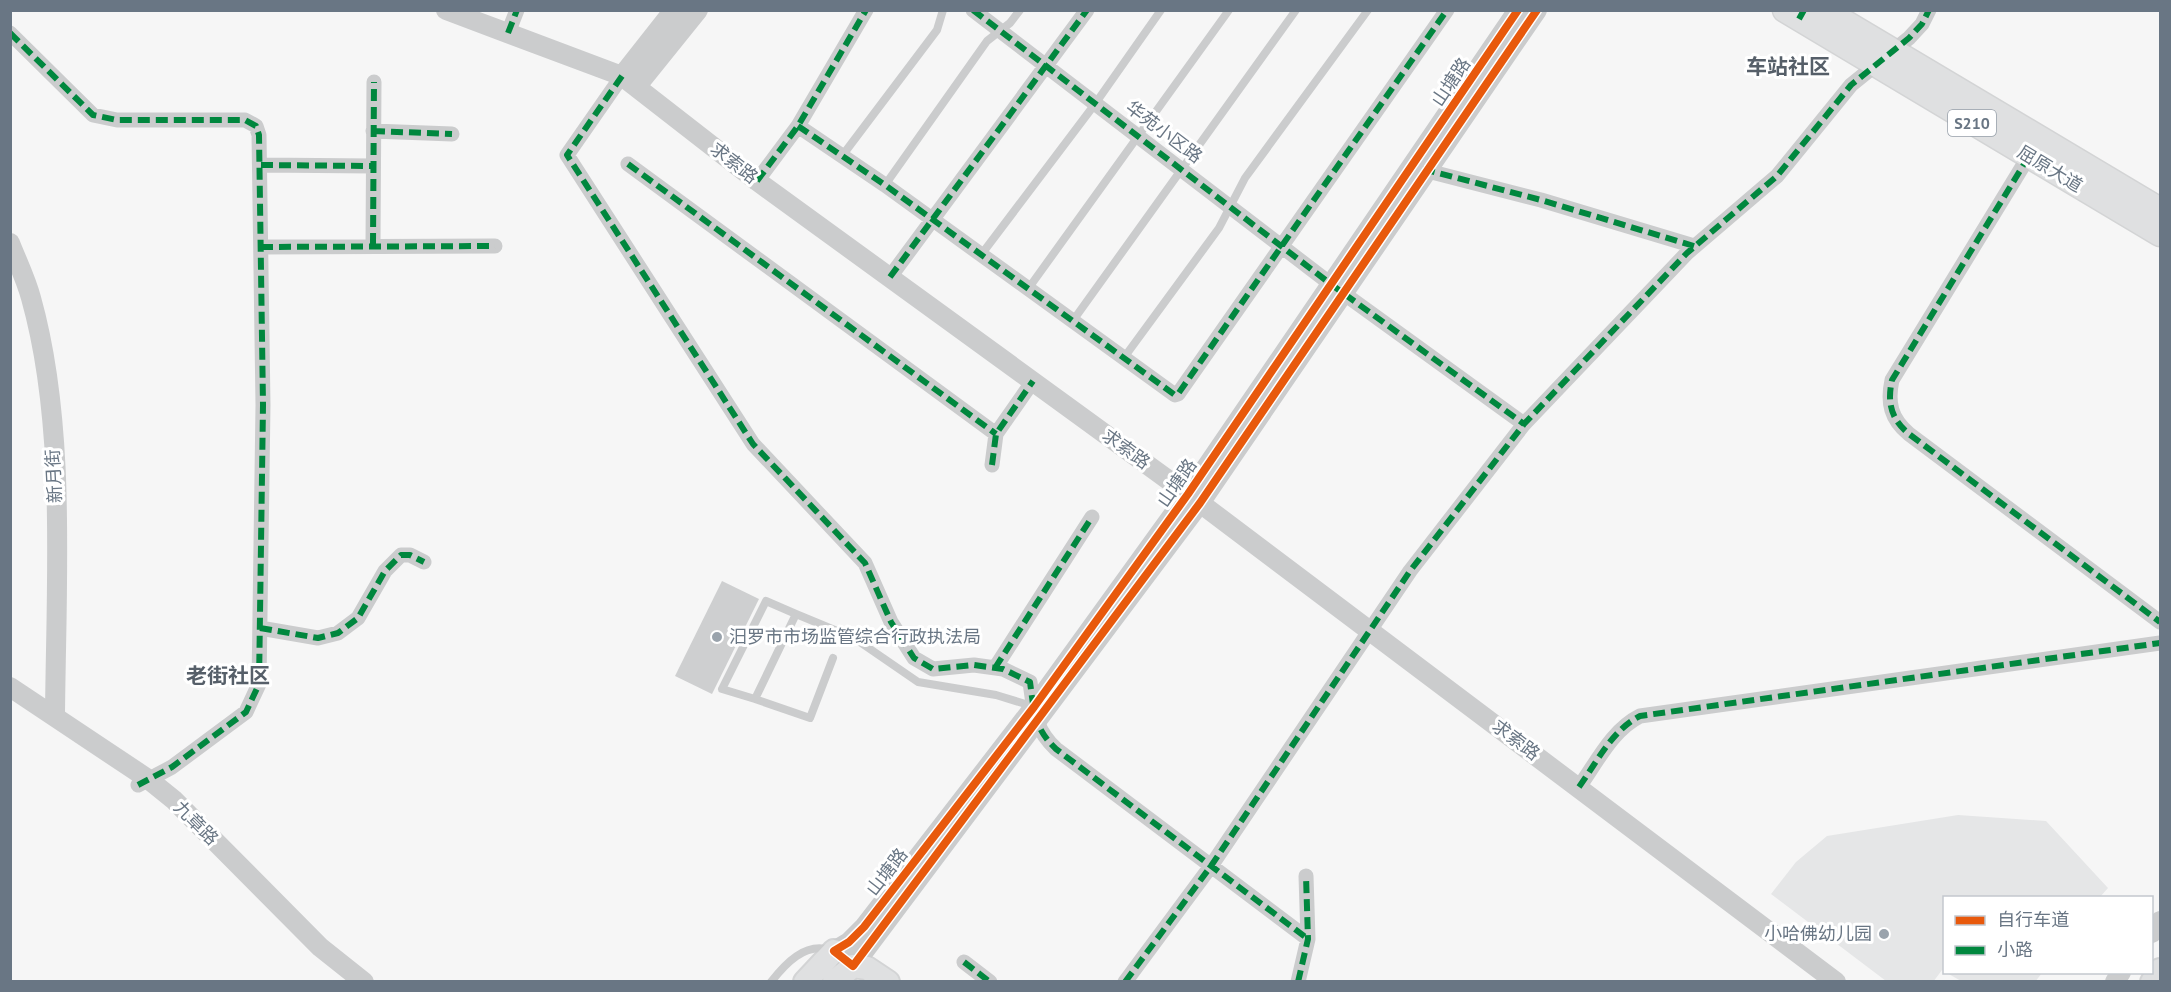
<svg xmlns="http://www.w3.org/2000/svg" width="2171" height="992" font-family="'PT Sans','Noto Sans SC',sans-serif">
	<rect width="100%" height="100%" fill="#f6f6f6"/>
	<path fill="#e5e6e7" d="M 1958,815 L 2046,821 L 2108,888 L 2100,897 L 1944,898 L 1944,971 L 1942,970 L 1933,982 L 1886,981 L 1771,894 L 1796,862 L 1827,836 Z
		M 1947,973 L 2042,973 L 2035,982 L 1961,981 Z"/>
	<path fill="#cecfd0" d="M 722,581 L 759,599 L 712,694 L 675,676 Z"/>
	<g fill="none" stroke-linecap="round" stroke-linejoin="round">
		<g stroke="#d3d4d5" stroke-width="26">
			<path id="secondary" d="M 853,966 L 867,968 L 888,982
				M 805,982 L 834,951
				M 834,982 L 853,966
				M 2152,982 L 2160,970"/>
		</g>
		<g stroke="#d3d4d5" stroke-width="27">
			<path id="primary" d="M 1785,10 L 2160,234
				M 1824,10 L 2160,210"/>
		</g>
		<path stroke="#cbcccd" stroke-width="8" d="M 842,156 L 937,30 L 943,10
			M 885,185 L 987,41 L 1010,23 L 1020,10
			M 981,255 L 1095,104 L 1161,10
			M 1028,289 L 1229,10
			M 1072,322 L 1296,10
			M 1123,359 L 1219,228 L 1245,178 L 1368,10
			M 833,658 L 810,718 L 755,699 L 796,614 L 854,638 L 918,682 L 996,695 L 1032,706
			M 755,699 L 722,689 L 766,601 L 796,614
			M 771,982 C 785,964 805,942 830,950"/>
		<path stroke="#cbcccd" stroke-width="15" d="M 973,10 L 1332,285 L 1524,424
			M 10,33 L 93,115 L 117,120 L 245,120 L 256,126 L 259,135 L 263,405 L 259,684 L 246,712 L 172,767 L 138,785
			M 508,33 L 517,10
			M 622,76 L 567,155 L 753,444 L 865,563 L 891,622 L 914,658 L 933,669 L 974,665 L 1003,669 L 1030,682 C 1034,711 1034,728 1056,749 L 1308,939
			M 798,126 L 885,185 L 1175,395 L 1178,394 L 1447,10
			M 373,131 L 452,134
			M 2029,156 L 1892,380 C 1887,403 1891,419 1909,434 L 2160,622
			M 628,164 L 996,434
			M 261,165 L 373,166
			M 1420,169 L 1541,200 L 1694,246
			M 757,181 L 798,126 L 866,10
			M 373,245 L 374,82
			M 261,247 L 495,246
			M 890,277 L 1087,10
			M 992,465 L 996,434 L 1033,381
			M 260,628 L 318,638 L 338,633 L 358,618 L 385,571 L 401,555 L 410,555 L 424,562
			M 995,668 L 1092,517
			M 1579,787 C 1597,762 1612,730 1640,716 L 2160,643
			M 964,962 L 990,982
			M 1125,982 L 1211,866 L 1410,571 L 1524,424 L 1687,253 L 1777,176 L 1851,85 L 1909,38 L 1922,24 L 1929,10
			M 1298,982 L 1308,939 L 1306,876"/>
		<path stroke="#cbcccd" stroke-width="20" d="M 446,10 L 622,76 L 757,181 L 1200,503 L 1836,982
			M 1518,10 L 1188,494 L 1034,707 L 864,927 L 849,942 L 834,951 L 853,966 L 1200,503 L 1537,10
			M 622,76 L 674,10
			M 636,87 L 698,10
			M 10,243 C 17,261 26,279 31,298 C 67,426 56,583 55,715
			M 10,687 L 148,779 L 174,800 L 320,947 L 364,982
			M 2152,933 L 2160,921
			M 2115,982 L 2121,972"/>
		<use href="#secondary" stroke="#dfe0e1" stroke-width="22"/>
		<use href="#primary" stroke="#dfe0e1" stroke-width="24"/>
		<path stroke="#00873e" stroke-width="6" stroke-dasharray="12 6" stroke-linecap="butt" d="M 973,10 L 1332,285 L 1524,424
			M 1799,19 L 1804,10
			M 10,33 L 93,115 L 117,120 L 245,120 L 256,126 L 259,135 L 263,405 L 259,684 L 246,712 L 172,767 L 138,785
			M 508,33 L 517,10
			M 622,76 L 567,155 L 753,444 L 865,563 L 891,622 L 914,658 L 933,669 L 974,665 L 1003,669 L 1030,682 C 1034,711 1034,728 1056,749 L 1308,939
			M 798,126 L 885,185 L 1175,395 L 1178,394 L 1447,10
			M 373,131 L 452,134
			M 2029,156 L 1892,380 C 1887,403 1891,419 1909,434 L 2160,622
			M 628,164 L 996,434
			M 261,165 L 373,166
			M 1423,169 L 1541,200 L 1694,246
			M 757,181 L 798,126 L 866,10
			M 373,245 L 374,82
			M 261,247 L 495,246
			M 890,277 L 1087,10
			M 992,465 L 996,434 L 1033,381
			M 260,628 L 318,638 L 338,633 L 358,618 L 385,571 L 401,555 L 410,555 L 424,562
			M 995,668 L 1092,517
			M 1579,787 C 1597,762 1612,730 1640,716 L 2160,643
			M 964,962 L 990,982
			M 1125,982 L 1211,866 L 1410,571 L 1524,424 L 1687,253 L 1777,176 L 1851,85 L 1909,38 L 1922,24 L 1929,10
			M 1298,982 L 1308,939 L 1306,876"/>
		<g stroke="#fff" stroke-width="11">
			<path id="cycleway" d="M 1518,10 L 1188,494 L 1034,707 L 864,927 L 849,942 L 834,951 L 853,966 L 1200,503 L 1537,10"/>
		</g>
		<use href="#cycleway" stroke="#e8590c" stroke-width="8"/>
	</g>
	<g fill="#9aa3ac" stroke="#fff" stroke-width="2">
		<circle cx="717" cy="637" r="6"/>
		<circle cx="1884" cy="934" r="6"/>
	</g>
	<g text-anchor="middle" stroke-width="6" stroke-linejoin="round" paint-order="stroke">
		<rect fill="#fff" stroke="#969fa9" stroke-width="1.5" x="1948" y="110" width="48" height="26" rx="4.5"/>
		<g font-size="16" font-weight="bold" fill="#697684">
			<text x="1972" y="129">S210</text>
		</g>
		<g font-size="18" fill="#697684" stroke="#fff">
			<text transform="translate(1451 82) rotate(-56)" y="6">山塘路</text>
			<text transform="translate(1164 132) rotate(37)" y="6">华苑小区路</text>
			<text transform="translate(734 163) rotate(38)" y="6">求索路</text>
			<text transform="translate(2050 169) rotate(31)" y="6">屈原大道</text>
			<text transform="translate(1126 449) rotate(36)" y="6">求索路</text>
			<text transform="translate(54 476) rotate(-93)" y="6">新月街</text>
			<text transform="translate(1177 483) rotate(-55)" y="6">山塘路</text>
			<text transform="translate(1516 740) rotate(37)" y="6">求索路</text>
			<text transform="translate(196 823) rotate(45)" y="6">九章路</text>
			<text transform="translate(887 872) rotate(-52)" y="6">山塘路</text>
		</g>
		<g font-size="18" fill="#697684" stroke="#fff" text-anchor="start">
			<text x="729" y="643">汨罗市市场监管综合行政执法局</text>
			<text x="1872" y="940" text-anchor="end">小哈佛幼儿园</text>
		</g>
		<g font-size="21" font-weight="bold" fill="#565f69" stroke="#fff">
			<text x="1788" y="74">车站社区</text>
			<text x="228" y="683">老街社区</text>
		</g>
	</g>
	<rect width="2171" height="992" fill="none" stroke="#697684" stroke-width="24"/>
	<rect x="1943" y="896" width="210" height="78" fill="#ffffff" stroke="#c3c8ce" stroke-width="1.5"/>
	<rect x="1955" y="916" width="30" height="9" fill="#e8590c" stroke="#c3c8ce" stroke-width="1.5"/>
	<text x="1997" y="926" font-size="18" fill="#697684">自行车道</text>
	<rect x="1955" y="946" width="30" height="9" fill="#00873e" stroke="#c3c8ce" stroke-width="1.5"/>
	<text x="1997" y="956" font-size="18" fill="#697684">小路</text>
</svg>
